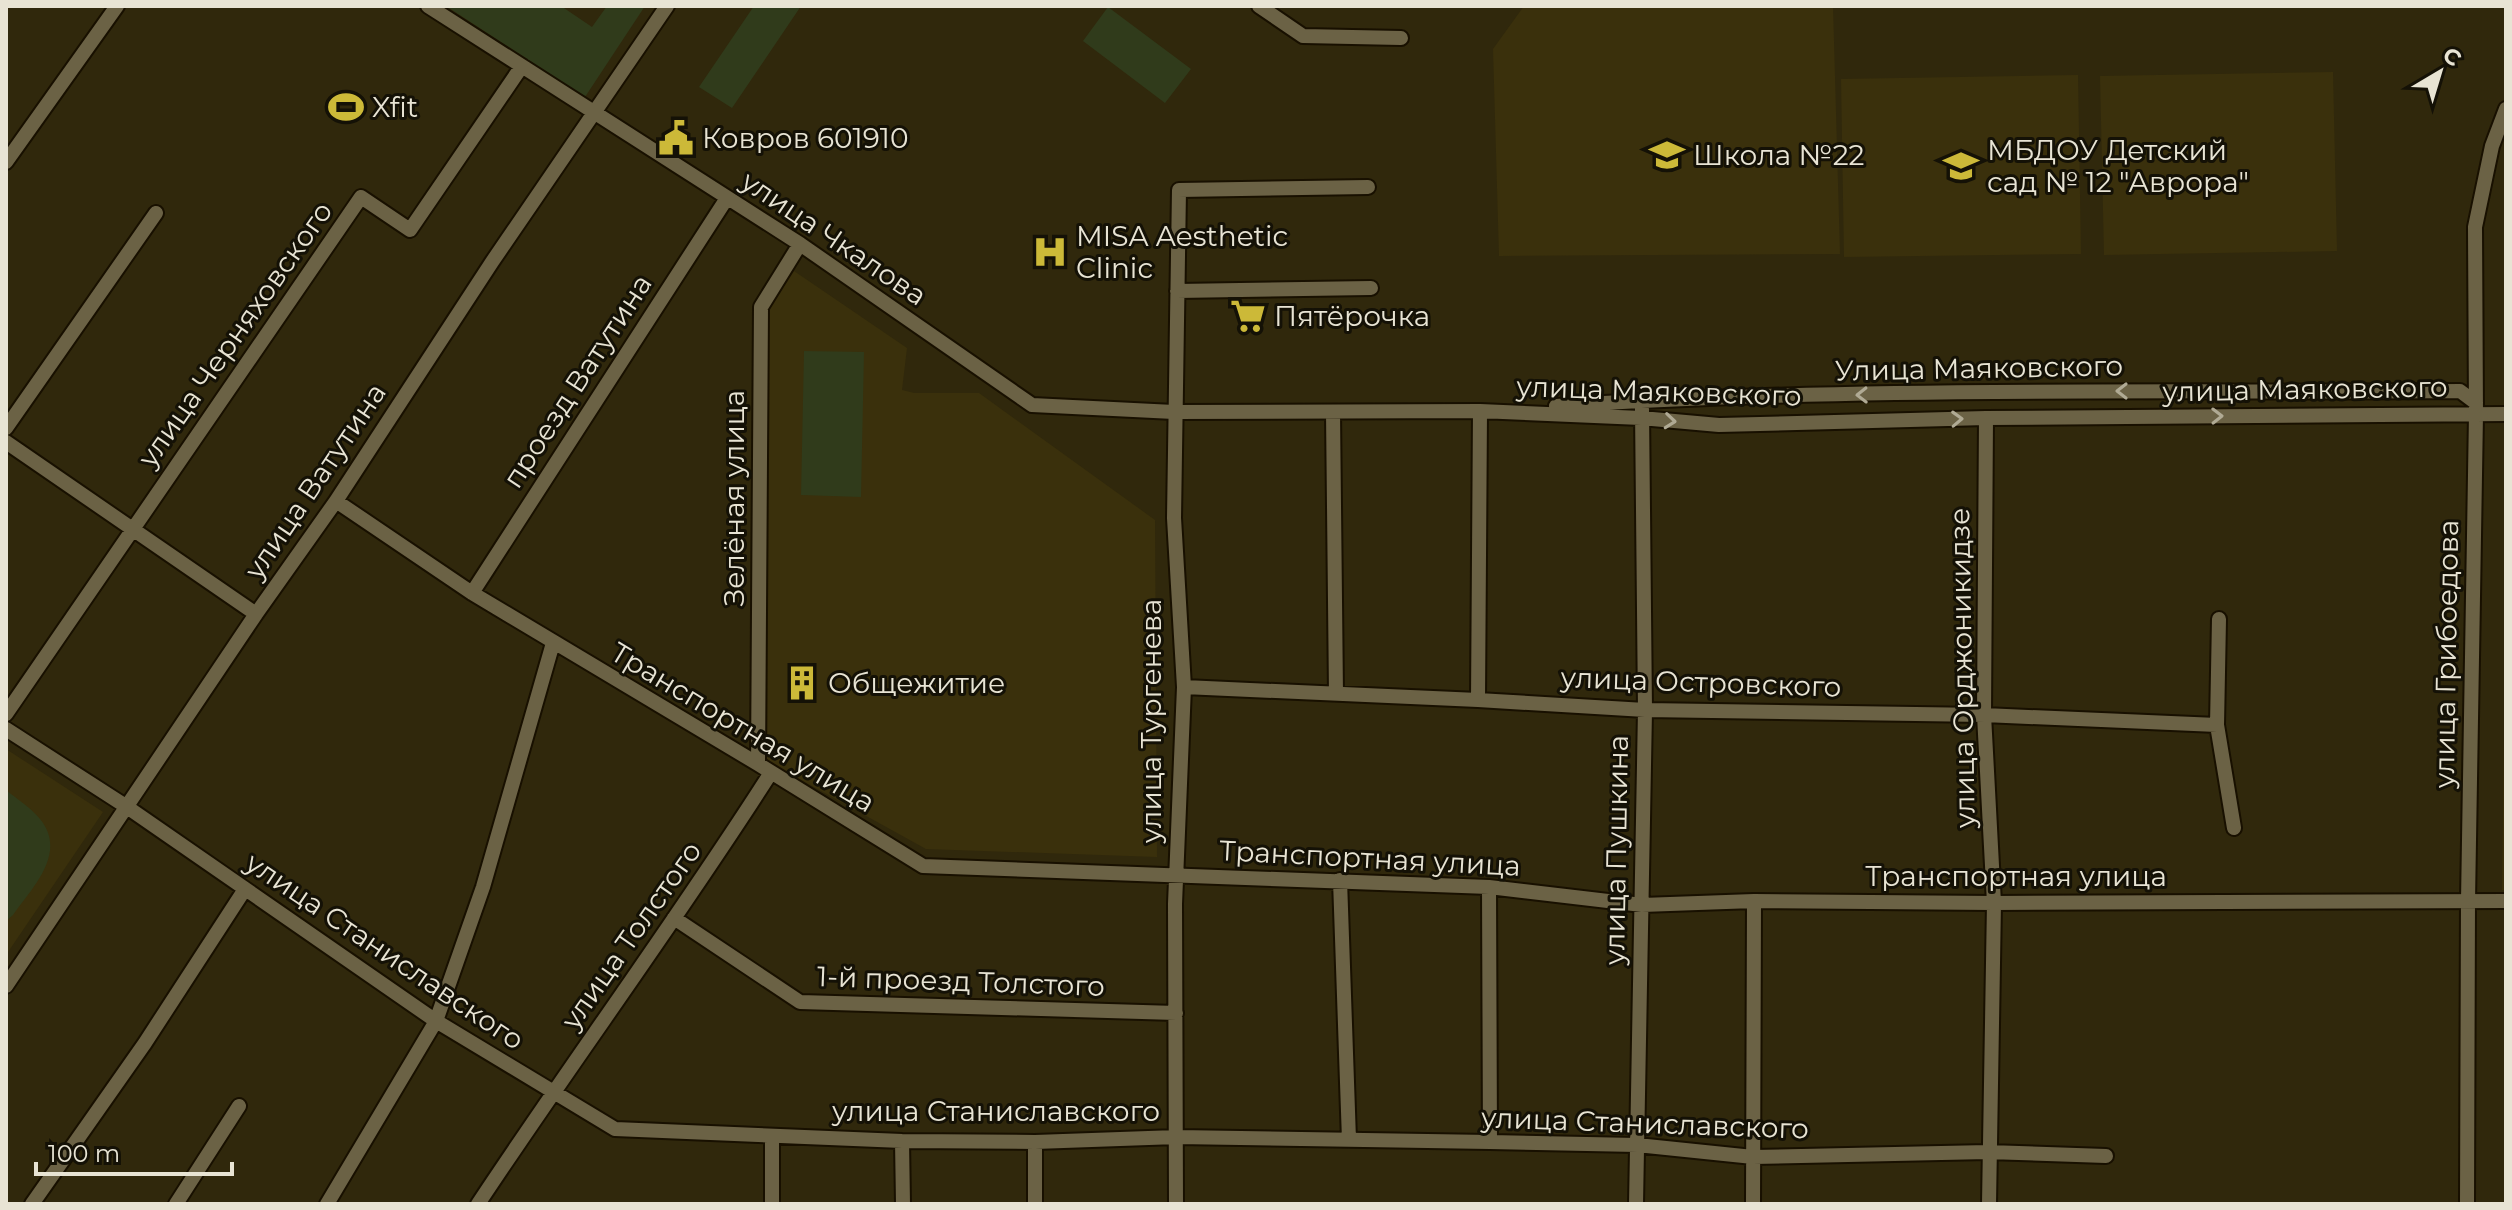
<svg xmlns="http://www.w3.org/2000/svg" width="2512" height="1210" font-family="Montserrat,sans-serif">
	<rect width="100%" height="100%" fill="#30280c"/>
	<path fill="#3a300c" d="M 1524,6 L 1833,6 L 1840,254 L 1499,256 L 1493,49 Z
		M 2333,72 L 2337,251 L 2104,255 L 2100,76 Z
		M 2078,75 L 2081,254 L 1844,257 L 1841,79 Z
		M 794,271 L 907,348 L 902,390 L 914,393 L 979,393 L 1155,520 L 1157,857 L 926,849 L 767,761 L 768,309 Z
		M 2505,664 L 2506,664 L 2506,890 L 2502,890 Z
		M 6,749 L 103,812 L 6,955 Z"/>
	<path fill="#303b1b" d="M 446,6 L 561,6 L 592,27 L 607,6 L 645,6 L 585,97 Z
		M 754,6 L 801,6 L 732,108 L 699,87 Z
		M 1108,7 L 1191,69 L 1165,103 L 1083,41 Z
		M 804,351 L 864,352 L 861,497 L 801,495 Z
		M 6,790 C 17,799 31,808 40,819 C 68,853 32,888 13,915 L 6,921 Z"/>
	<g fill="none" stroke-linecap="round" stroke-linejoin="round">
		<g stroke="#181000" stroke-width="18">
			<path id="minor" d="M 428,6 L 800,244 L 1032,405 L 1174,412 L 1480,411 L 1641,418 L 1719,425 L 1986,418 L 2506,414
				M 1259,6 L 1303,36 L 1401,38
				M 6,162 L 117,6
				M 1177,291 L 1371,288
				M 1556,406 C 1857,386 2159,393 2460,391 L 2476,403
				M 1333,412 L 1336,694
				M 1986,418 L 1984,715 L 1994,903 L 1989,1204
				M 6,428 L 156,213
				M 6,442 L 256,614
				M 336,501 L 472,593 L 758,764 L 923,866 L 1489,887 L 1642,905 L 1754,901 L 1994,903 L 2506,901
				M 472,593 L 727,198
				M 2219,619 L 2217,725 L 2234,828
				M 1184,687 L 1478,700 L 1645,710 L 1984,715 L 2217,725
				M 1478,700 L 1480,411
				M 6,714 L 361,197 L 410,230 L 522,66
				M 6,729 L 127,807 L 436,1021 L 615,1129 L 902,1141 L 1035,1142 L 1177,1137 L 1490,1142 L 1637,1145 L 1753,1157 L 1988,1152 L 2106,1156
				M 758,764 L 761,307 L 800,244
				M 1340,880 L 1349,1140
				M 1489,887 L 1490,1142
				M 674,918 L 800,1002 L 1176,1013
				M 6,986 L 256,614 L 336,501 L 492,262 L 667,6
				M 902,1141 L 903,1204
				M 1035,1142 L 1035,1204
				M 32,1204 L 145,1043 L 245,889
				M 176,1204 L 239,1106
				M 327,1204 L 436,1021 L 483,887 L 553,643
				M 478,1204 C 574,1059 677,920 770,774
				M 772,1204 L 772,1136
				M 1176,1204 L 1175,904 L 1184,687 L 1174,518 L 1179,190 L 1368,187
				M 1636,1204 L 1645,710 L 1642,409
				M 1753,1204 L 1754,901
				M 2467,1204 L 2468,901 L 2476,414 L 2475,227 L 2492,146 L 2506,109"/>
		</g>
		<use href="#minor" stroke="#6b6245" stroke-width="14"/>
	</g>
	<defs><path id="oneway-chevron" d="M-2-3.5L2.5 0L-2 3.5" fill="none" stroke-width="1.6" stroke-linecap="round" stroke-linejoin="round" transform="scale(2)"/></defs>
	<g stroke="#b0aa94">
		<use href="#oneway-chevron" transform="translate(2122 391) rotate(-180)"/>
		<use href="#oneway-chevron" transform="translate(1862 395) rotate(179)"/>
		<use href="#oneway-chevron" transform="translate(2217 416) rotate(-1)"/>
		<use href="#oneway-chevron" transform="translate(1957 419) rotate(-2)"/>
		<use href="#oneway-chevron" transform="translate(1670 421) rotate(6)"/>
	</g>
	<defs>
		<g id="stadium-bare" transform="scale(2.76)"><path d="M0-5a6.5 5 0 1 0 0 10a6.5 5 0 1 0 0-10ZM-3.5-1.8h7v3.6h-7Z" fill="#ccb938" stroke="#141106" stroke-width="2.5" paint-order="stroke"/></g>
		<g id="civic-bare" transform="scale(2.76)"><path d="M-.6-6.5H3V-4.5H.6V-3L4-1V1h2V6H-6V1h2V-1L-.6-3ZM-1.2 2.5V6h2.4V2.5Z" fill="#ccb938" stroke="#141106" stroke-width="2.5" paint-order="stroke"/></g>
		<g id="school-bare" transform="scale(2.76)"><path d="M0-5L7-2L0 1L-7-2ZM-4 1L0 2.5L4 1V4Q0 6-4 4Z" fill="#ccb938" stroke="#141106" stroke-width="2.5" paint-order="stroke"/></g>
		<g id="hospital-bare" transform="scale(2.76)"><path d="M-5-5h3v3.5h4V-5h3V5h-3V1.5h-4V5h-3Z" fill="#ccb938" stroke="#141106" stroke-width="2.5" paint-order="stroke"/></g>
		<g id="supermarket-bare" transform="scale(2.76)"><path d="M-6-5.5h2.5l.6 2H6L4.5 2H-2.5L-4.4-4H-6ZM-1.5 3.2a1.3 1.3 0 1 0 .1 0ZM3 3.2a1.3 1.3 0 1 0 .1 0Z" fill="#ccb938" stroke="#141106" stroke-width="2.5" paint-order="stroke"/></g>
		<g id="building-bare" transform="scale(2.76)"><path d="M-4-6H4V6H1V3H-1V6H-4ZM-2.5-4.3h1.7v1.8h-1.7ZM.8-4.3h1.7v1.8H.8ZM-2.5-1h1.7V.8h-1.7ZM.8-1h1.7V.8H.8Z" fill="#ccb938" stroke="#141106" stroke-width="2.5" paint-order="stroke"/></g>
	</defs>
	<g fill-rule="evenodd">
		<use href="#stadium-bare" x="346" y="107"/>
		<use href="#civic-bare" x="676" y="138"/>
		<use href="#school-bare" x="1667" y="155"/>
		<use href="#school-bare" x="1961" y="166"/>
		<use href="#hospital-bare" x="1050" y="252"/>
		<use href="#supermarket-bare" x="1248" y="316"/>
		<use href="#building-bare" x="802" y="683"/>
	</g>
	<g text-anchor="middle" stroke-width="6" stroke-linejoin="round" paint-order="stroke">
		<g font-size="28" fill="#e8e4d4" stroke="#141106" text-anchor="start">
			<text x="372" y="117">Xfit</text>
			<text x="702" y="148">Ковров 601910</text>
			<text x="1987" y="160">МБДОУ Детский<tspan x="1987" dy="32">сад № 12 "Аврора"</tspan></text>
			<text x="1693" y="165">Школа №22</text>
			<text x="1076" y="246">MISA Aesthetic<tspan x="1076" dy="32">Clinic</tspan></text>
			<text x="1274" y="326">Пятёрочка</text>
			<text x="828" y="693">Общежитие</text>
		</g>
		<g font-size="28" fill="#e8e4d4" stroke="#141106">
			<text transform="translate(834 238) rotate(34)" y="10">улица Чкалова</text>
			<text transform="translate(235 334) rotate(-55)" y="10">улица Черняховского</text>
			<text transform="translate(1979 368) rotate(-1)" y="10">Улица Маяковского</text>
			<text transform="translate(577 381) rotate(-57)" y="10">проезд Ватутина</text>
			<text transform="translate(2305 389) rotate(-1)" y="10">улица Маяковского</text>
			<text transform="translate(1659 391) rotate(2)" y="10">улица Маяковского</text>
			<text transform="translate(315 481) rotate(-56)" y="10">улица Ватутина</text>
			<text transform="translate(734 498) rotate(-90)" y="10">Зелёная улица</text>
			<text transform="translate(2446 654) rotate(-89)" y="10">улица Грибоедова</text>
			<text transform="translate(1962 668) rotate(-91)" y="10">улица Орджоникидзе</text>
			<text transform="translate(1701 682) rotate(2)" y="10">улица Островского</text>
			<text transform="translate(1151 721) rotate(-90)" y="10">улица Тургенева</text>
			<text transform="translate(743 727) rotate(31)" y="10">Транспортная улица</text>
			<text transform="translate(1616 850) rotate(-89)" y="10">улица Пушкина</text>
			<text transform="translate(1370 858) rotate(3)" y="10">Транспортная улица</text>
			<text x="2016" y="886">Транспортная улица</text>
			<text transform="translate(631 935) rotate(-55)" y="10">улица Толстого</text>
			<text transform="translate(385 951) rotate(34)" y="10">улица Станиславского</text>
			<text transform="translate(961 981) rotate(2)" y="10">1-й проезд Толстого</text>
			<text x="996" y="1121">улица Станиславского</text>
			<text transform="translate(1645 1123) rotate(2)" y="10">улица Станиславского</text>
		</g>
	</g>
	<rect width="2512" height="1210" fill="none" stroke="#e8e4d4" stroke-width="16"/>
	<g transform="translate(2440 72) rotate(38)" stroke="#141106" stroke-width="6" paint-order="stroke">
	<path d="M0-6L14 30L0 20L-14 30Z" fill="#e8e4d4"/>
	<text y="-12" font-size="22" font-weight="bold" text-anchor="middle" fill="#e8e4d4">С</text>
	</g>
	<path d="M36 1162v12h196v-12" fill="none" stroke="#e8e4d4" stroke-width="4"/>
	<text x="48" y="1162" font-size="24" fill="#e8e4d4" stroke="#141106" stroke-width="6" paint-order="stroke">100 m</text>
</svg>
